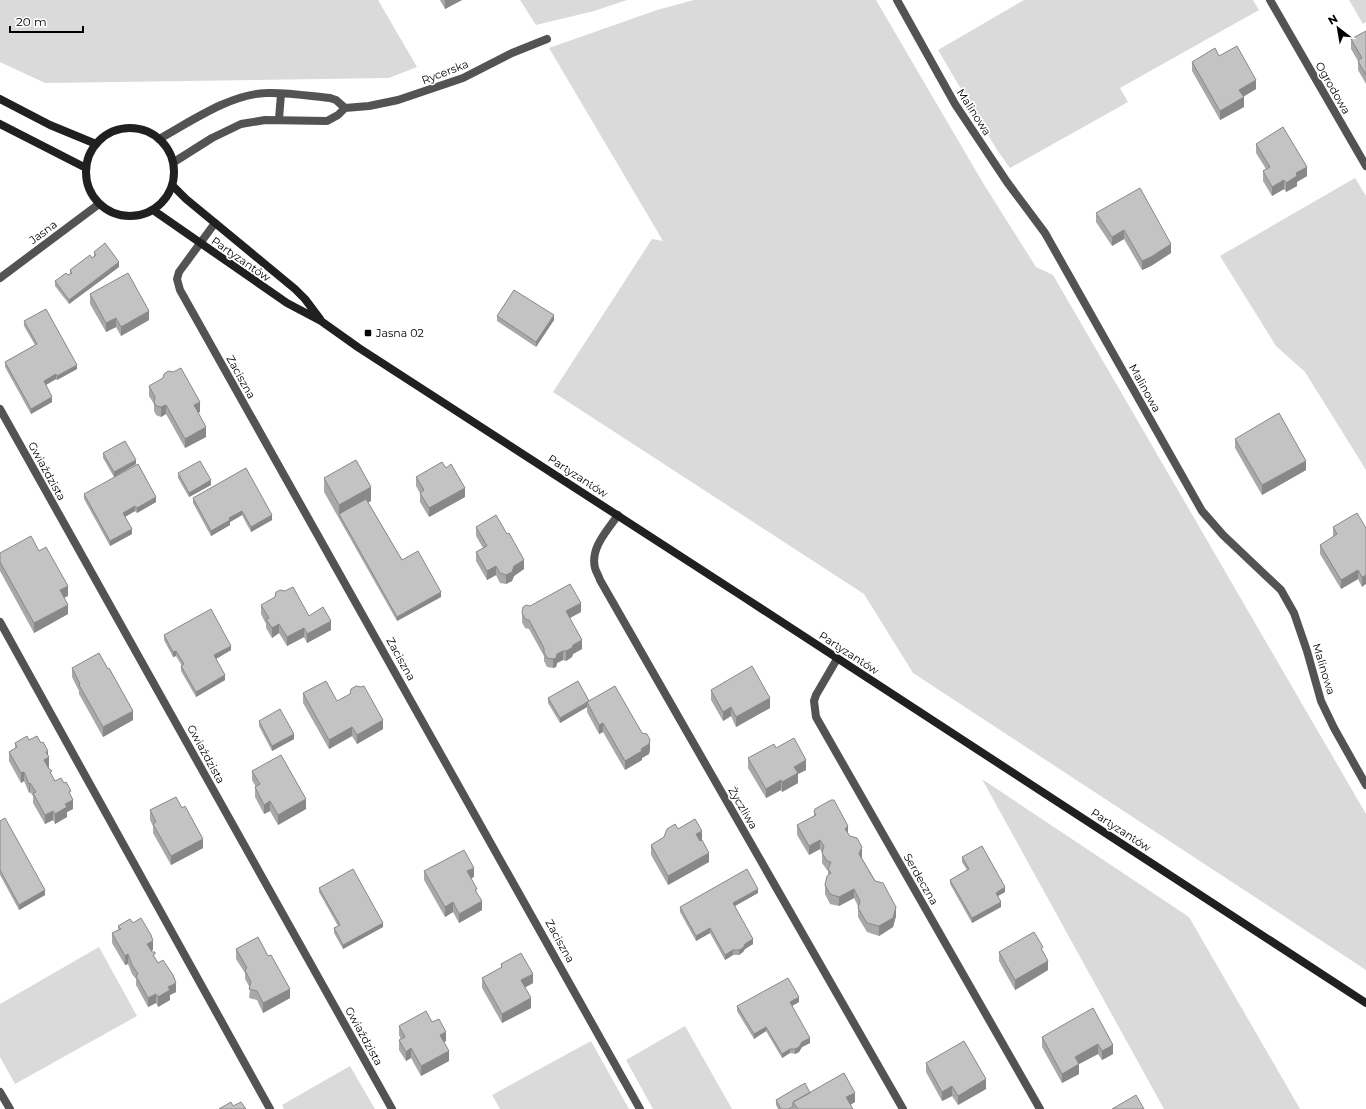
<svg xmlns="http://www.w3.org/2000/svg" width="1366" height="1109" font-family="Montserrat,sans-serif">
	<rect width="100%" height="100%" fill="#fff"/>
	<path fill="#dadada" d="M 0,0 L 378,0 L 417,67 L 389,78 L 45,83 L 0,62 Z
		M 520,0 L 627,0 L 594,11 L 536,25 Z
		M 694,0 L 876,0 L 983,183 L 1036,267 L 1053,275 L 1366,814 L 1366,970 L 913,673 L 864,594 L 553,392 L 652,239 L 663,241 L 549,48 L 657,10 Z
		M 1024,0 L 1253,0 L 1259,10 L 1120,88 L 1128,102 L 1010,168 L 997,150 L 938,50 Z
		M 1349,0 L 1366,0 L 1366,22 L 1363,24 Z
		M 1355,178 L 1366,196 L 1366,470 L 1305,372 L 1276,346 L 1220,256 Z
		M 982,779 L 1189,917 L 1300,1109 L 1164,1109 Z
		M 99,947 L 137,1016 L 15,1084 L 0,1057 L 0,1004 Z
		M 685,1026 L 732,1109 L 653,1109 L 626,1060 Z
		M 591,1041 L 629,1109 L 500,1109 L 492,1095 Z
		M 350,1066 L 375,1109 L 284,1109 L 282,1105 Z"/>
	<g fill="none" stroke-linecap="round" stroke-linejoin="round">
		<path stroke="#535353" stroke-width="8" d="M 279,119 L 281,94
			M 0,622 L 270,1109"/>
		<path stroke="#535353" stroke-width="8" d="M 897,0 L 955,104 L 1007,182 L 1045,233 L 1202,511 L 1223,535 L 1281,590 L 1294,613 L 1307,651 L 1321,701 L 1334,728 L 1366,785
			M 1270,0 L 1366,166
			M 159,139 C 190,122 230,94 266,93 C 286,92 310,96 330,98 L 336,100 L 345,108
			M 174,162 L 212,138 L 241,124 L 265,120 L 327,121 L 338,115 L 345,108 L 369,106 L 398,100 L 463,78 L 512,53 L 547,39
			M 215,223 L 179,272 L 177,279 L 180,290 L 640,1109
			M 0,278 L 99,204
			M 0,409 L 392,1109
			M 618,515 C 607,531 590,548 595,568 C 596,572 599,576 600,580 L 903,1109
			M 837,659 L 816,695 L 814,701 L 816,717 L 1040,1109
			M 0,1092 L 10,1109"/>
		<path stroke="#202020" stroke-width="8" d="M 0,99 L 50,125 L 96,144
			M 0,124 L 86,168
			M86 172a44 44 0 1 1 88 0a44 44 0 1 1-88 0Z
			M 173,186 L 186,199 L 295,289 L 305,299 L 320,319
			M 153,210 L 287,303 L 321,321 L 359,348 L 745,598 L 1366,1003"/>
	</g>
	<path fill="#a8a8a8" d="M 440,0 L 462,0 L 445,9 Z
		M 1366,31 L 1366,84 L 1358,70 L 1358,61 L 1351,49 L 1351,39 Z
		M 1219,56 L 1256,89 L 1243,97 L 1244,107 L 1220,120 L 1192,71 L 1192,62 Z
		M 1256,144 L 1307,176 L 1297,182 L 1297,186 L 1286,192 L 1284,189 L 1272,196 L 1263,181 L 1263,171 L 1266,169 L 1256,153 Z
		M 1096,213 L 1171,253 L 1151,266 L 1142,270 L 1124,239 L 1112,246 L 1096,222 Z
		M 94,252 L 119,267 L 69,304 L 55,286 L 55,281 L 68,275 L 70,274 L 70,270 L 92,258 L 94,256 Z
		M 90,294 L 149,320 L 121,336 L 116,327 L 106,332 L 90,304 Z
		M 497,316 L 554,320 L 536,347 L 497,321 Z
		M 24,321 L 77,369 L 57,380 L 56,379 L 46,385 L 52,402 L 31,414 L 5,367 L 5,362 L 35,345 L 24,326 Z
		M 149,386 L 200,412 L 198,413 L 206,437 L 185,448 L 166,414 L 161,417 L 156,415 L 154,411 L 154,404 L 149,396 Z
		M 1235,439 L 1306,470 L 1262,495 L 1235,448 Z
		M 103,453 L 136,464 L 114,477 L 103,458 Z
		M 246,468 L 272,520 L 251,532 L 242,515 L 230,522 L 230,525 L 211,536 L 193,503 L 193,498 Z
		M 446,468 L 465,497 L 429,517 L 420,502 L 420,493 L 416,486 L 416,477 Z
		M 178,473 L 211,485 L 189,497 L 178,478 Z
		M 324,478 L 371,501 L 368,502 L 402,560 L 441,597 L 397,621 L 324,492 Z
		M 84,494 L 156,502 L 137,513 L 135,511 L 125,517 L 132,534 L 110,546 L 84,499 Z
		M 476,527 L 524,569 L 514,576 L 512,581 L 506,584 L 500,583 L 496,575 L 487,580 L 476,561 L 476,552 L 483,548 L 476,536 Z
		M 1333,527 L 1366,528 L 1362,587 L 1358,579 L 1341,589 L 1320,554 L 1320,545 L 1333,537 Z
		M 39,551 L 68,596 L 64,597 L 68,614 L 34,633 L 0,571 L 0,553 Z
		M 261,605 L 309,616 L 331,630 L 307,643 L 304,637 L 287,646 L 279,633 L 272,638 L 266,628 L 266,624 L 261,614 Z
		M 530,606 L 581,612 L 570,618 L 582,649 L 573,654 L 572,657 L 566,661 L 563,660 L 557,663 L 556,667 L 553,668 L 547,667 L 544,661 L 544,656 L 529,629 L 525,628 L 522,622 L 522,613 Z
		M 164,635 L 231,650 L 216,659 L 225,680 L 196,697 L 181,671 L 181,666 L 182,666 L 176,656 L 173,657 L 164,640 Z
		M 72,668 L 133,720 L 103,737 L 79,694 L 79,691 L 72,677 Z
		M 711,690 L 770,708 L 736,727 L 731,716 L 723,721 L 711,700 Z
		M 303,693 L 337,701 L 383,729 L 357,744 L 352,736 L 329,749 L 303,703 Z
		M 548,698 L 589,701 L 650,749 L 649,754 L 642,758 L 642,760 L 625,770 L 603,732 L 599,734 L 587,712 L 587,707 L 560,723 L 548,703 Z
		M 259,721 L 294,739 L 272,751 L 259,726 Z
		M 29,740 L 48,755 L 49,767 L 48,768 L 55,781 L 71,796 L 73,809 L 67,812 L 67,817 L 55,824 L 53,820 L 45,824 L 33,803 L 33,796 L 30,792 L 29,793 L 24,781 L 21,783 L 9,761 L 9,752 L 15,748 L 15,743 Z
		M 776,748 L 806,770 L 798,774 L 798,783 L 782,792 L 781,790 L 766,798 L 748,768 L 748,758 Z
		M 252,771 L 306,809 L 278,825 L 270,811 L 264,814 L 255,797 L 255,787 L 256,787 L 252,780 Z
		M 150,810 L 203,848 L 171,865 L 153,833 L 153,826 L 150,820 Z
		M 814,812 L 848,834 L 862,856 L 862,858 L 896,916 L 893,927 L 879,936 L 867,932 L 858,917 L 858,906 L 854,898 L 839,906 L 830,904 L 825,894 L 825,885 L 828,875 L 828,871 L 827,870 L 822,863 L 822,853 L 820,849 L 809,855 L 797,835 L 797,825 L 814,816 Z
		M 0,821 L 45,895 L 19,910 L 0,875 Z
		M 678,829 L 702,840 L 709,862 L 668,885 L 651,855 L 651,845 Z
		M 962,857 L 1005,892 L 998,896 L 1001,907 L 972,923 L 950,884 L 950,880 L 967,870 L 962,862 Z
		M 424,871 L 474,877 L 471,878 L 477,893 L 482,910 L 459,923 L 453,912 L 445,917 L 424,880 Z
		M 319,888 L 383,927 L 343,949 L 334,933 L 334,928 L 338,926 L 319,892 Z
		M 758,893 L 735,906 L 753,944 L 745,949 L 743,952 L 739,955 L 733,955 L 725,960 L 710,933 L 696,941 L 680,912 L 680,907 Z
		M 133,923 L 153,950 L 151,951 L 158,963 L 176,992 L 170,995 L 170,1000 L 158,1007 L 156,1003 L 148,1007 L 136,985 L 136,979 L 132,974 L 128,964 L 125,965 L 112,943 L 112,933 L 118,930 L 118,926 Z
		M 236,949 L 290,998 L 263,1013 L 257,1000 L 249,998 L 250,988 L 245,979 L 245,973 L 236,959 Z
		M 999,952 L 1048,970 L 1015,990 L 999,961 Z
		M 501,964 L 533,983 L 525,987 L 531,1008 L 502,1023 L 482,988 L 482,978 L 501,968 Z
		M 799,1002 L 792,1006 L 810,1043 L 802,1047 L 799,1052 L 795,1054 L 790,1053 L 782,1058 L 766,1031 L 754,1039 L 737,1011 L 737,1006 Z
		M 432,1022 L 446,1041 L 444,1042 L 449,1061 L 421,1076 L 411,1058 L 406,1061 L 399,1050 L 399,1040 L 401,1040 L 399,1035 L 399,1026 Z
		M 1042,1037 L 1113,1045 L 1113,1054 L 1102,1060 L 1098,1054 L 1079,1064 L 1079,1074 L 1062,1083 L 1042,1047 Z
		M 926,1063 L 986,1089 L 958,1105 L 952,1096 L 942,1101 L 926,1072 Z
		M 810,1093 L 855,1102 L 850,1105 L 853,1109 L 778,1109 L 776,1105 L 776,1100 Z"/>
	<path fill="#888" d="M 445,0 L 462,0 L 445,9 Z
		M 1256,80 L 1256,89 L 1239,99 L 1239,90 Z
		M 1244,97 L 1244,107 L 1220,120 L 1220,111 Z
		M 1307,167 L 1307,176 L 1297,182 L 1297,186 L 1286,192 L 1286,183 L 1296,173 Z
		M 1284,180 L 1284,189 L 1272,196 L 1272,187 Z
		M 1124,230 L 1124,239 L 1112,246 L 1112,237 Z
		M 1171,244 L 1171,253 L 1151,266 L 1142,270 L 1142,261 Z
		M 119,262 L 119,267 L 69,304 L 69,300 Z
		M 149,311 L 149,320 L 121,336 L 121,327 Z
		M 554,315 L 554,320 L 536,347 L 536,342 Z
		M 116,318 L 116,327 L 106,332 L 106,323 Z
		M 77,365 L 77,369 L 57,380 L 57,376 Z
		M 56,374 L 56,379 L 44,386 L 44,381 Z
		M 52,397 L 52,402 L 31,414 L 31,409 Z
		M 200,402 L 200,412 L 194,415 L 194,405 Z
		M 166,405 L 166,414 L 161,417 L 161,407 Z
		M 206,427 L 206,437 L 185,448 L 185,439 Z
		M 136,460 L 136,464 L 114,477 L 114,472 Z
		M 1306,461 L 1306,470 L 1262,495 L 1262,485 Z
		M 211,480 L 211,485 L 189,497 L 189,493 Z
		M 371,487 L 371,501 L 341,517 L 339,514 L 339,505 Z
		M 465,488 L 465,497 L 429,517 L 429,508 Z
		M 156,497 L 156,502 L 137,513 L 137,508 Z
		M 135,506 L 135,511 L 123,518 L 123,513 Z
		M 242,511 L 242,515 L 230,522 L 230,525 L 211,536 L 211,531 L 229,518 Z
		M 272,515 L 272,520 L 251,532 L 251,527 Z
		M 132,529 L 132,534 L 110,546 L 110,541 Z
		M 524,560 L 524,569 L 514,576 L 512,581 L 506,584 L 506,575 L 514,566 Z
		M 496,566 L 496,575 L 487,580 L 487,571 Z
		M 1358,570 L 1358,579 L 1341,589 L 1341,580 Z
		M 1366,575 L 1366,584 L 1362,587 L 1362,577 Z
		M 68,586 L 68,596 L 60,600 L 60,590 Z
		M 441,592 L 441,597 L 397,621 L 397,617 Z
		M 581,603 L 581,612 L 566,620 L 566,611 Z
		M 68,605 L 68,614 L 34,633 L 34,623 Z
		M 331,621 L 331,630 L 307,643 L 307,634 Z
		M 279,624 L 279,633 L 272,638 L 272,628 Z
		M 304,628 L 304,637 L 287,646 L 287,637 Z
		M 582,640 L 582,649 L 573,654 L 572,657 L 566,661 L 566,651 L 573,645 Z
		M 231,646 L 231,650 L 214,660 L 214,655 Z
		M 176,651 L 176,656 L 173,657 L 173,652 Z
		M 563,651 L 563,660 L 557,663 L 556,667 L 553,668 L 553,659 L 557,654 Z
		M 225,675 L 225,680 L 196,697 L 196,692 Z
		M 770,698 L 770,708 L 736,727 L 736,717 Z
		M 587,703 L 587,707 L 560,723 L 560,718 Z
		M 731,707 L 731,716 L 723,721 L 723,712 Z
		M 133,711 L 133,720 L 103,737 L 103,727 Z
		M 383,720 L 383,729 L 357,744 L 357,735 Z
		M 603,723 L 603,732 L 599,734 L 599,725 Z
		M 352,727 L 352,736 L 329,749 L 329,740 Z
		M 294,734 L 294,739 L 272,751 L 272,746 Z
		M 650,740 L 650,749 L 649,754 L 642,758 L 642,760 L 625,770 L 625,761 L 641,749 Z
		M 48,751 L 48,758 L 49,757 L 49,767 L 44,770 L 44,760 L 46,752 Z
		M 806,760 L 806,770 L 798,774 L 798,783 L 782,792 L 782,782 L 794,767 Z
		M 24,772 L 24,781 L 21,783 L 21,773 Z
		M 781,780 L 781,790 L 766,798 L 766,789 Z
		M 30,783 L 30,792 L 29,793 L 29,784 Z
		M 306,799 L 306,809 L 278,825 L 278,815 Z
		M 73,800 L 73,809 L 67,812 L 67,817 L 55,824 L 55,814 L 65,804 Z
		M 270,801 L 270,811 L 264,814 L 264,805 Z
		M 53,811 L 53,820 L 45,824 L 45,815 Z
		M 848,826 L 848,835 L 845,829 Z
		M 702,831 L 702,840 L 696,844 L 696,834 Z
		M 203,839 L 203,848 L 171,865 L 171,856 Z
		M 820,840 L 820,849 L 809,855 L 809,846 Z
		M 862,847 L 862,856 L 859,863 L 859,854 Z
		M 709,853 L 709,862 L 668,885 L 668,876 Z
		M 474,868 L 474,877 L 467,880 L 467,871 Z
		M 1005,887 L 1005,892 L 996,897 L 996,893 Z
		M 758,889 L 758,893 L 733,907 L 733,903 Z
		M 854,889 L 854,898 L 839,906 L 839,897 Z
		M 45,890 L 45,895 L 19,910 L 19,905 Z
		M 482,901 L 482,910 L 459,923 L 459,914 Z
		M 453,902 L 453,912 L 445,917 L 445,907 Z
		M 1001,902 L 1001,907 L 972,923 L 972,918 Z
		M 896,907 L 896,916 L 893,927 L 879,936 L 879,926 Z
		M 383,923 L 383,927 L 343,949 L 343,945 Z
		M 710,928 L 710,933 L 696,941 L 696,936 Z
		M 753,939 L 753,944 L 745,949 L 743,952 L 739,955 L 739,950 L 745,944 Z
		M 153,941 L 153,950 L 147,953 L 147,944 Z
		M 733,950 L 733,955 L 725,960 L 725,955 Z
		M 128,954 L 128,964 L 125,965 L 125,956 Z
		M 1048,961 L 1048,970 L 1015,990 L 1015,980 Z
		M 533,974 L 533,983 L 521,990 L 521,980 Z
		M 176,983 L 176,992 L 170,995 L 170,1000 L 158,1007 L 158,997 L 168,987 Z
		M 290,989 L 290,998 L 263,1013 L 263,1003 Z
		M 156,994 L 156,1003 L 148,1007 L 148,998 Z
		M 799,997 L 799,1002 L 790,1007 L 790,1002 Z
		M 531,998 L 531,1008 L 502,1023 L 502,1014 Z
		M 766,1027 L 766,1031 L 754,1039 L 754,1034 Z
		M 446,1032 L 446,1041 L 440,1044 L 440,1035 Z
		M 810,1038 L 810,1043 L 802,1047 L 799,1052 L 795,1054 L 795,1049 L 802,1042 Z
		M 1098,1044 L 1098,1054 L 1079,1064 L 1079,1074 L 1062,1083 L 1062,1074 L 1075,1057 Z
		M 1113,1045 L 1113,1054 L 1102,1060 L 1102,1051 Z
		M 411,1048 L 411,1058 L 406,1061 L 406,1052 Z
		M 790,1049 L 790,1053 L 782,1058 L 782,1054 Z
		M 449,1051 L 449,1061 L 421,1076 L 421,1066 Z
		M 986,1079 L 986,1089 L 958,1105 L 958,1096 Z
		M 952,1086 L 952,1096 L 942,1101 L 942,1092 Z
		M 855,1093 L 855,1102 L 846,1107 L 846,1097 Z"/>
	<path fill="#c3c3c3" stroke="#888" d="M 1366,31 L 1366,75 L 1358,61 L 1362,58 L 1351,39 Z
		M 1237,46 L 1256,80 L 1239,90 L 1244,97 L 1220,111 L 1192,62 L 1215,48 L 1219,56 Z
		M 1283,127 L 1307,167 L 1296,173 L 1297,176 L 1286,183 L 1284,180 L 1272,187 L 1263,171 L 1270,167 L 1256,144 Z
		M 1140,188 L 1171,244 L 1151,257 L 1142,261 L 1124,230 L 1112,237 L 1096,213 Z
		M 105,243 L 119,262 L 69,300 L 55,281 L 66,273 L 68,275 L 72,273 L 70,270 L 90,255 L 92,258 L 96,255 L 94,252 Z
		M 128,273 L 149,311 L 121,327 L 116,318 L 106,323 L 90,294 Z
		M 514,290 L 554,315 L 536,342 L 497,316 Z
		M 46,309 L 77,365 L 57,376 L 56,374 L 44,381 L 52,397 L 31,409 L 5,362 L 37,344 L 24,321 Z
		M 181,368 L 200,402 L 194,405 L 206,427 L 185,439 L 166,405 L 161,407 L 156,406 L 154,402 L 155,397 L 149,386 L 163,378 L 164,374 L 168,371 L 173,372 Z
		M 1279,413 L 1306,461 L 1262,485 L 1235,439 Z
		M 125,441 L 136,460 L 114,472 L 103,453 Z
		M 356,460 L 371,487 L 339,505 L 324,478 Z
		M 200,461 L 211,480 L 189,493 L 178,473 Z
		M 442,462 L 446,468 L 451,464 L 465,488 L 429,508 L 420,493 L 424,490 L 416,477 Z
		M 138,464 L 156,497 L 137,508 L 135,506 L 123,513 L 132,529 L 110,541 L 84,494 Z
		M 246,468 L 272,515 L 251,527 L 242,511 L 229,518 L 230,520 L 211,531 L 193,498 Z
		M 366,499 L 402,560 L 418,551 L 441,592 L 397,617 L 339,514 Z
		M 1357,513 L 1366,528 L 1366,575 L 1362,577 L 1358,570 L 1341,580 L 1320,545 L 1337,534 L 1333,527 Z
		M 496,515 L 507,534 L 509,533 L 524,560 L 514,566 L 512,572 L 506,575 L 500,573 L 496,566 L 487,571 L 476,552 L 487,546 L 476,527 Z
		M 31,536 L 39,551 L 46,547 L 68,586 L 60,590 L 68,605 L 34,623 L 0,562 L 0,553 Z
		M 570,584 L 581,603 L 566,611 L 582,640 L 573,645 L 572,648 L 566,651 L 563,651 L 557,654 L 556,658 L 553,659 L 547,658 L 544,652 L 544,648 L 529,620 L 525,619 L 522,613 L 523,607 L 526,605 L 530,606 Z
		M 293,587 L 309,616 L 323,607 L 331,621 L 307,634 L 304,628 L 287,637 L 279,624 L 272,628 L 266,619 L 269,618 L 261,605 L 275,597 L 276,592 L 280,590 L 285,591 Z
		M 211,609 L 231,646 L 214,655 L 225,675 L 196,692 L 181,666 L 184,664 L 176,651 L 173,652 L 164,635 Z
		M 99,653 L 108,669 L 109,668 L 133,711 L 103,727 L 79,685 L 80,684 L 72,668 Z
		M 752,666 L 770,698 L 736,717 L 731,707 L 723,712 L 711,690 Z
		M 326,681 L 337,701 L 350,694 L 351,689 L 356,686 L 361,687 L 364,686 L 383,720 L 357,735 L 352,727 L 329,740 L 303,693 Z
		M 578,681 L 589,701 L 560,718 L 548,698 Z
		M 615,686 L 642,733 L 647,734 L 650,740 L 649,744 L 641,749 L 642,751 L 625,761 L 603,723 L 599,725 L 587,702 Z
		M 280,709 L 294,734 L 272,746 L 259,721 Z
		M 27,736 L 29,740 L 37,736 L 41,743 L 43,742 L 48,751 L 46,752 L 49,757 L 44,760 L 49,769 L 50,769 L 52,771 L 50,772 L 55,781 L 61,778 L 64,783 L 66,782 L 71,791 L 69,792 L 73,800 L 65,804 L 67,807 L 55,814 L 53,811 L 45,815 L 33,793 L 36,792 L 30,783 L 29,784 L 24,772 L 21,773 L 9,752 L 17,747 L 15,743 Z
		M 794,738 L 806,760 L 794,767 L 798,773 L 782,782 L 781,780 L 766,789 L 748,758 L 774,744 L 776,748 Z
		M 281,755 L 306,799 L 278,815 L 270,801 L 264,805 L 255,787 L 260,784 L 252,771 Z
		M 176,797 L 182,808 L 185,806 L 203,839 L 171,856 L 153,824 L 156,822 L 150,810 Z
		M 831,800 L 834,800 L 848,826 L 845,829 L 850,836 L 857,838 L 862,847 L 859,854 L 875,881 L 883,883 L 896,907 L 893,918 L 879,926 L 867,923 L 858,908 L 860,901 L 854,889 L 839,897 L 830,894 L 825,885 L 827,876 L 831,873 L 828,869 L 831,862 L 827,861 L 822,853 L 824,846 L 820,840 L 809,846 L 797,825 L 816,815 L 814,812 L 815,809 Z
		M 5,818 L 45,890 L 19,905 L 0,870 L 0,821 Z
		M 695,819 L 702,831 L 696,834 L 700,841 L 702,840 L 709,853 L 668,876 L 651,845 L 664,837 L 667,829 L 675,824 L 678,829 Z
		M 982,846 L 1005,887 L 996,893 L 1001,902 L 972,918 L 950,880 L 969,869 L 962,857 Z
		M 464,850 L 474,868 L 467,871 L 477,889 L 475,890 L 482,901 L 459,914 L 453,902 L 445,907 L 424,871 Z
		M 353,869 L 383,923 L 343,945 L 334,928 L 340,925 L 319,888 Z
		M 747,869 L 758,889 L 733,903 L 753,939 L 745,944 L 743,948 L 739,950 L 733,950 L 725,955 L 710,928 L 696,936 L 680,907 Z
		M 141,918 L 151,935 L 153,941 L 147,944 L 152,952 L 155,952 L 155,954 L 153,955 L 158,963 L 163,960 L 173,975 L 176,983 L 168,987 L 170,990 L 158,997 L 156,994 L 148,998 L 136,976 L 138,974 L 132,965 L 128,954 L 125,956 L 112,933 L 121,929 L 118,926 L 130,919 L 133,923 Z
		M 1034,932 L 1043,947 L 1041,948 L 1048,961 L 1015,980 L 999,952 Z
		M 258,937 L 268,956 L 271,955 L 290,989 L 263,1003 L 257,991 L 249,989 L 251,982 L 245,970 L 247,968 L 236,949 Z
		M 521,953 L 533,974 L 521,980 L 531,998 L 502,1014 L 482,978 L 502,967 L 501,964 Z
		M 788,978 L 799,997 L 790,1002 L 810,1038 L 802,1042 L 799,1047 L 795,1049 L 790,1049 L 782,1054 L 766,1027 L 754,1034 L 737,1006 Z
		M 1093,1008 L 1113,1045 L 1102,1051 L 1098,1044 L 1075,1057 L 1079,1064 L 1062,1074 L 1042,1037 Z
		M 426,1011 L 432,1022 L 439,1019 L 446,1032 L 440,1035 L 449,1051 L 421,1066 L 411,1048 L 406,1052 L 399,1040 L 405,1037 L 399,1026 Z
		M 964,1041 L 986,1079 L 958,1096 L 952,1086 L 942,1092 L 926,1063 Z
		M 844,1073 L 855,1093 L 846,1097 L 853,1109 L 798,1109 L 793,1102 Z
		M 805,1083 L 810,1093 L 793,1102 L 793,1106 L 789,1109 L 781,1109 L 776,1100 Z
		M 1136,1095 L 1144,1109 L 1112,1109 Z
		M 231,1102 L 233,1106 L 241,1102 L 246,1109 L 219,1109 Z"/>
	<rect fill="#000" stroke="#fff" stroke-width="1.5" x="364" y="329" width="8" height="8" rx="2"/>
	<g text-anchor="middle" stroke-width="3.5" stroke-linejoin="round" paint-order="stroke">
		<g font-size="11" fill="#000" stroke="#fff">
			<text transform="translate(445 72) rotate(-21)" y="4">Rycerska</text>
			<text transform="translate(1333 88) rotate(60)" y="4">Ogrodowa</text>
			<text transform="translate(974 112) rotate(57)" y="4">Malinowa</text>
			<text transform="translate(43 232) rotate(-37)" y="4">Jasna</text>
			<text transform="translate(241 259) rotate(35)" y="4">Partyzantów</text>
			<text transform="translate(241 377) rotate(61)" y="4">Zaciszna</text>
			<text transform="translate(1145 388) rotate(61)" y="4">Malinowa</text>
			<text transform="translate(47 471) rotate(61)" y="4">Gwiaździsta</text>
			<text transform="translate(578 476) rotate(33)" y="4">Partyzantów</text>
			<text transform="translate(849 653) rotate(33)" y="4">Partyzantów</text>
			<text transform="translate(401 659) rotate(61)" y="4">Zaciszna</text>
			<text transform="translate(1324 669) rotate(73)" y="4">Malinowa</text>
			<text transform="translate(206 754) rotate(61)" y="4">Gwiaździsta</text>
			<text transform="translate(743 808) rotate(60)" y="4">Życzliwa</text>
			<text transform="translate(1121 830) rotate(33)" y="4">Partyzantów</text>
			<text transform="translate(921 879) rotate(60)" y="4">Serdeczna</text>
			<text transform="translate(560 941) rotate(61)" y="4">Zaciszna</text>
			<text transform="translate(364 1036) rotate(61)" y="4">Gwiaździsta</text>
		</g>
		<g font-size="11" fill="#000" stroke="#fff" text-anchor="start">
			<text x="376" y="337">Jasna 02</text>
		</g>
	</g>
	<g transform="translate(1338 28) rotate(329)" stroke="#ffffff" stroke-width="3" paint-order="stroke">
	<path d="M0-3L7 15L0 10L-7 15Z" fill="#000000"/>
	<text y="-6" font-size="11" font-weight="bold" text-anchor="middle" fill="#000000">N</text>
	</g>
	<path d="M10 26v6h73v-6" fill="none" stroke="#000000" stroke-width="2"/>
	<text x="16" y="26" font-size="12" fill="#000000" stroke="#ffffff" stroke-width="3" paint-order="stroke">20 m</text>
</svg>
